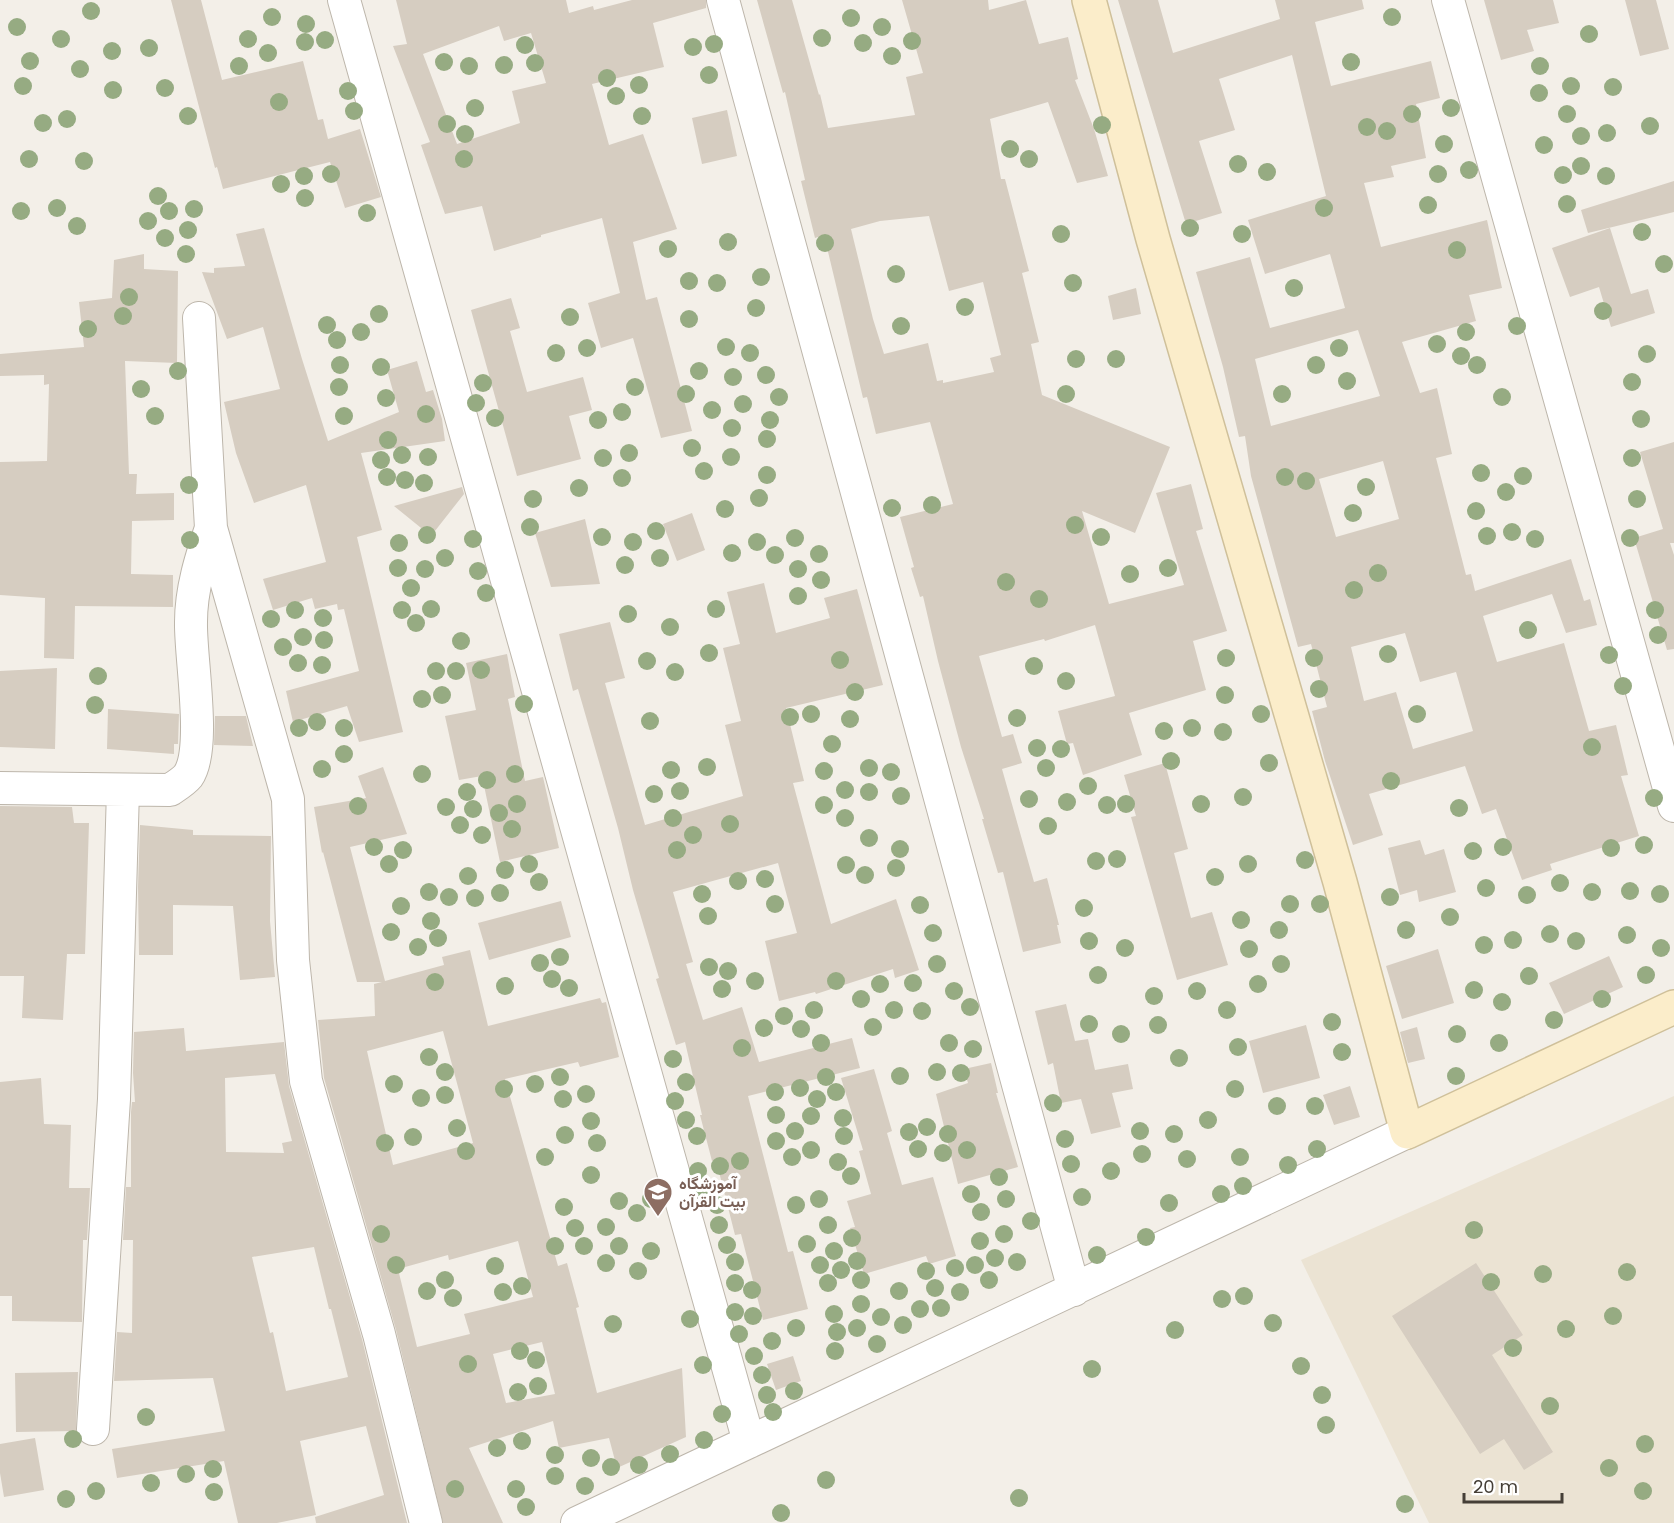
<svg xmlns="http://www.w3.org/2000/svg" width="1674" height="1523" font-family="Poppins,Vazirmatn,sans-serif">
	<rect width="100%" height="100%" fill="#f3efe8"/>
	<path fill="#ebe3d3" d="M 1674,1096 L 1674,1523 L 1429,1523 L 1301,1260 Z"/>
	<path fill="#d6cdc1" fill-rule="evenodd" d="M 171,0 L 201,0 L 222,80 L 303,61 L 318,120 L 323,119 L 328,139 L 360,129 L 381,197 L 345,208 L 330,162 L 223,189 L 217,167 L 215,168 Z
		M 396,0 L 566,0 L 569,13 L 593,6 L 594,10 L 632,0 L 706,0 L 706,8 L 653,23 L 664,67 L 592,84 L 609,145 L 643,134 L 677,229 L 633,242 L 646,300 L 657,297 L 692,431 L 661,438 L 633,338 L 601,348 L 588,303 L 620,293 L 602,218 L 541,235 L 541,237 L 494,251 L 482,206 L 445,214 L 421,145 L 430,142 L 393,46 L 407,44 ZM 499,26 L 504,41 L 531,33 L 546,83 L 512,91 L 520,123 L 457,144 L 423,54 Z
		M 757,0 L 792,0 L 819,95 L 820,94 L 828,128 L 915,115 L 906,77 L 923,73 L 902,0 L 988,0 L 989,10 L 1026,0 L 1039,44 L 1068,37 L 1078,79 L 1075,80 L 1094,129 L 1108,176 L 1077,183 L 1048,102 L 990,119 L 1001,179 L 1005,179 L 1029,271 L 1022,273 L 1039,342 L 1031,344 L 1042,395 L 1170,447 L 1135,533 L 1082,511 L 1109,604 L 1184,585 L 1156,493 L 1191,484 L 1203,529 L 1196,531 L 1227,631 L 1193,641 L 1206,690 L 1129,713 L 1142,755 L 1083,775 L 1073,743 L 1067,744 L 1058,711 L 1115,696 L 1095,625 L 1045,641 L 1044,639 L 979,656 L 1002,737 L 1013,734 L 1022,763 L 1002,769 L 1034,882 L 1047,878 L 1059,925 L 1057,925 L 1061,943 L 1023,952 L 1003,872 L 998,873 L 982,819 L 984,819 L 961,747 L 938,661 L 923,596 L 920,597 L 911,568 L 914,567 L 900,517 L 953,504 L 930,422 L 876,434 L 867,397 L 863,398 L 824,235 L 815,238 L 801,181 L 805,180 L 785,92 L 783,93 ZM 929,216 L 949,291 L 983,282 L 1001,355 L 990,358 L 994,372 L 943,383 L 943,380 L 937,381 L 928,343 L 884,354 L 873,319 L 851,229 L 880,221 Z
		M 1118,0 L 1158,0 L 1173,53 L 1280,19 L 1275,0 L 1362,0 L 1364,9 L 1315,22 L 1331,86 L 1431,61 L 1440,98 L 1416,104 L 1426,158 L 1391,166 L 1394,177 L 1364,183 L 1381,247 L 1487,220 L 1502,288 L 1469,295 L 1476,321 L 1402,342 L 1420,393 L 1437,388 L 1452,454 L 1436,458 L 1466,575 L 1471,574 L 1475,591 L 1571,559 L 1584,601 L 1590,599 L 1597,625 L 1566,633 L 1552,594 L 1483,616 L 1497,662 L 1564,643 L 1589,731 L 1616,725 L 1628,775 L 1621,776 L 1639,836 L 1550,864 L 1552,870 L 1522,880 L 1496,809 L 1482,814 L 1465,766 L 1369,794 L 1383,835 L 1353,845 L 1325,761 L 1312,711 L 1327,707 L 1311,644 L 1298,647 L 1251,476 L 1245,436 L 1239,437 L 1223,367 L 1196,272 L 1250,257 L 1270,328 L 1345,308 L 1330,254 L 1265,274 L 1248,220 L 1326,196 L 1292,55 L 1219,79 L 1235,130 L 1199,141 L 1222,213 L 1186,224 ZM 1358,330 L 1380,396 L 1271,426 L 1255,359 ZM 1383,461 L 1399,519 L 1336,537 L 1319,479 ZM 1405,633 L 1420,682 L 1456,672 L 1473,731 L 1413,749 L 1396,692 L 1364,701 L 1351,647 Z
		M 1484,0 L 1553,0 L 1559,23 L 1527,30 L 1534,51 L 1501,60 Z
		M 1625,0 L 1656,0 L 1669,49 L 1640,56 Z
		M 727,110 L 737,156 L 702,164 L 692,118 Z
		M 1674,181 L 1674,212 L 1588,233 L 1581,210 Z
		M 264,228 L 302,359 L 328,441 L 399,412 L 387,370 L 417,361 L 426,392 L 433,390 L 442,419 L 445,441 L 361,453 L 382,530 L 357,537 L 403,732 L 359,742 L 347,706 L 293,722 L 286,691 L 359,671 L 344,609 L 338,610 L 337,604 L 315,609 L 312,598 L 273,610 L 263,579 L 326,562 L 306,485 L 254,503 L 236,453 L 224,402 L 280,389 L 263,327 L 227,339 L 202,272 L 214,273 L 214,268 L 245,266 L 236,234 Z
		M 1610,228 L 1631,294 L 1648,289 L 1655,313 L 1611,327 L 1599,287 L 1570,297 L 1552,248 Z
		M 144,254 L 144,269 L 178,271 L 177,363 L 125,361 L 129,474 L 137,474 L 136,494 L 174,493 L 174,520 L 132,521 L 131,574 L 173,575 L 173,607 L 75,606 L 74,659 L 44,658 L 45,598 L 0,595 L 0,462 L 47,461 L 49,384 L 44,385 L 44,375 L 0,376 L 0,354 L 84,347 L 79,302 L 112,298 L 114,260 Z
		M 1136,288 L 1141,314 L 1113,320 L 1108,296 Z
		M 511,298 L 520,328 L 510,331 L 527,392 L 583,377 L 592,410 L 569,416 L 581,459 L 517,476 L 471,310 Z
		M 1674,442 L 1674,543 L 1670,543 L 1674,555 L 1674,649 L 1667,650 L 1634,538 L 1663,529 L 1640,452 Z
		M 462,487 L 464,494 L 431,536 L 394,506 Z
		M 692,513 L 705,550 L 677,561 L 663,524 Z
		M 585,519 L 600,584 L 551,587 L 535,533 Z
		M 764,583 L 776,633 L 830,618 L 824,598 L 857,589 L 883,685 L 786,708 L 804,781 L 793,783 L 831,924 L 896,899 L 919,970 L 895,978 L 893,969 L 816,994 L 815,992 L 779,1001 L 765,941 L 797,933 L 778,863 L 673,892 L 693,962 L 686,964 L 703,1020 L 742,1007 L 759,1062 L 852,1038 L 860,1068 L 748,1096 L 788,1252 L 793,1251 L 808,1309 L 763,1320 L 741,1234 L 735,1235 L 716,1160 L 712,1161 L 700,1115 L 702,1115 L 685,1042 L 676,1045 L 656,979 L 659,978 L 633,890 L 618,828 L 578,689 L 573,691 L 559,634 L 610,622 L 625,678 L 605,683 L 645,825 L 743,796 L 725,725 L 741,721 L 723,648 L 740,644 L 727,592 Z
		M 507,654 L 515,697 L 508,699 L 525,781 L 543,777 L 559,848 L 500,862 L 482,776 L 459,780 L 445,716 L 476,710 L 466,663 Z
		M 57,668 L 55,749 L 0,747 L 0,671 Z
		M 108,709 L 179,714 L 178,744 L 174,744 L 174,754 L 107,749 Z
		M 215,716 L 246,716 L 253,746 L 214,745 Z
		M 1165,763 L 1188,849 L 1174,853 L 1191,918 L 1212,912 L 1228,965 L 1177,980 L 1131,817 L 1136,816 L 1124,775 Z
		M 383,767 L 407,834 L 350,847 L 385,981 L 444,965 L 442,957 L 470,950 L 488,1026 L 600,998 L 602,1003 L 606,1002 L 619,1057 L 580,1067 L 578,1062 L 505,1079 L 558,1266 L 567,1263 L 579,1307 L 576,1308 L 597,1393 L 682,1368 L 686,1437 L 617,1468 L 609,1438 L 559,1448 L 553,1421 L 469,1448 L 503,1523 L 443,1523 L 396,1330 L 324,1078 L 318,1020 L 375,1016 L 374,984 L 382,982 L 357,982 L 323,852 L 322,853 L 314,807 L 366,798 L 358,776 ZM 443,1031 L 473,1143 L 393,1165 L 367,1051 ZM 518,1241 L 533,1297 L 464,1314 L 470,1334 L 417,1347 L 398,1269 L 448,1255 L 449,1260 ZM 542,1342 L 555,1394 L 506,1403 L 493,1354 Z
		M 0,806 L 72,807 L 74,823 L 89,823 L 85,954 L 67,954 L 63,1020 L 22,1018 L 24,976 L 0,976 Z
		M 140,825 L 193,830 L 193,835 L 271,836 L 270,921 L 275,977 L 240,980 L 233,906 L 173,905 L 173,955 L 139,955 L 138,887 Z
		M 1420,840 L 1425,855 L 1444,849 L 1456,892 L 1419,902 L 1417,890 L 1400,895 L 1388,848 Z
		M 561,901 L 571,937 L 489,960 L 478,923 Z
		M 1438,949 L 1454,1003 L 1402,1019 L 1386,966 Z
		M 1609,956 L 1623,987 L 1564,1014 L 1549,983 Z
		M 1066,1004 L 1075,1041 L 1088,1039 L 1095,1070 L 1128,1064 L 1133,1089 L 1112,1093 L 1121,1127 L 1091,1134 L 1081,1099 L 1061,1103 L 1053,1063 L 1048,1065 L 1035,1011 Z
		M 1306,1025 L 1320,1078 L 1263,1093 L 1249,1041 Z
		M 1417,1027 L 1425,1059 L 1408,1063 L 1400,1032 Z
		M 184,1028 L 186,1051 L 284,1042 L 289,1086 L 362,1339 L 407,1523 L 316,1523 L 315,1517 L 384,1495 L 366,1426 L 300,1441 L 316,1515 L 277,1523 L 238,1523 L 224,1461 L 117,1478 L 112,1449 L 225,1431 L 213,1378 L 114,1381 L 117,1332 L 132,1333 L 133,1240 L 123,1240 L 126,1187 L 131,1187 L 131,1112 L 132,1102 L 135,1102 L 133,1073 L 134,1032 ZM 275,1074 L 292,1141 L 282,1143 L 284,1153 L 226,1152 L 225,1078 ZM 314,1247 L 329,1309 L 331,1309 L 348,1377 L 286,1391 L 273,1332 L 270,1333 L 252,1257 Z
		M 991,1063 L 998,1093 L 996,1093 L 1018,1167 L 958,1184 L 936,1094 L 968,1083 L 964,1069 Z
		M 874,1069 L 892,1131 L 887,1133 L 902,1185 L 933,1177 L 956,1256 L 929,1264 L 926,1256 L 864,1274 L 850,1228 L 855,1227 L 847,1201 L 871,1194 L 859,1151 L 863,1150 L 841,1078 Z
		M 41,1078 L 44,1124 L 71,1125 L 69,1188 L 90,1188 L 87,1240 L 83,1240 L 82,1322 L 12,1321 L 12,1296 L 0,1296 L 0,1082 Z
		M 1350,1086 L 1360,1117 L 1334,1125 L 1323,1095 Z
		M 1476,1263 L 1523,1335 L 1492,1355 L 1553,1452 L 1524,1470 L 1504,1439 L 1480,1454 L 1392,1316 Z
		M 793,1356 L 801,1381 L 776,1390 L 767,1364 Z
		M 78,1372 L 76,1431 L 16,1432 L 15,1373 Z
		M 35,1438 L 44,1490 L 4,1497 L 0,1473 L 0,1444 Z"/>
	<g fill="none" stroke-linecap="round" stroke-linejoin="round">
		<g stroke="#bdb6ab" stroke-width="34">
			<path id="street" d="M 344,0 L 749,1442
				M 723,0 L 1074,1290
				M 1448,0 L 1674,806
				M 199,318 L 211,528 L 288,799 L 293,960 L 306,1081 L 379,1334 L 426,1523
				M 0,788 L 170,790 C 176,786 184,781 188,776 C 207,749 190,657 191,622 C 191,589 201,558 211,528
				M 93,1429 L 114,1099 L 123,790
				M 577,1523 L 1407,1132"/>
		</g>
		<g stroke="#cfc09a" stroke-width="36">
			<path id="secondary" d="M 1089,0 L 1153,239 L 1340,882 L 1407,1132 L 1674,1007"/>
		</g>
		<use href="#street" stroke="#fff" stroke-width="32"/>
		<use href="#secondary" stroke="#fbedca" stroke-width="33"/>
	</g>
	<g fill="#96ab82">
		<circle cx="91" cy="11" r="9"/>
		<circle cx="272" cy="17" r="9"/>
		<circle cx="1392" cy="17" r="9"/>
		<circle cx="851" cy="18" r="9"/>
		<circle cx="306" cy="24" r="9"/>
		<circle cx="17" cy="27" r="9"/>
		<circle cx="882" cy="27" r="9"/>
		<circle cx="1589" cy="34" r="9"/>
		<circle cx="822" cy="38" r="9"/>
		<circle cx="61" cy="39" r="9"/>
		<circle cx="248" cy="39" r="9"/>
		<circle cx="325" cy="40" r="9"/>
		<circle cx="912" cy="41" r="9"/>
		<circle cx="305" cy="42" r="9"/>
		<circle cx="863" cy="43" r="9"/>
		<circle cx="714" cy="44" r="9"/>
		<circle cx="525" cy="45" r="9"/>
		<circle cx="693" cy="47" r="9"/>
		<circle cx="149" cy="48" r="9"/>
		<circle cx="112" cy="51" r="9"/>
		<circle cx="268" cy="53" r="9"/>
		<circle cx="892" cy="56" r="9"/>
		<circle cx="30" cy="61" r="9"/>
		<circle cx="444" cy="62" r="9"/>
		<circle cx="1351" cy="62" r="9"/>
		<circle cx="535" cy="63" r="9"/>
		<circle cx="504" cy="65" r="9"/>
		<circle cx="239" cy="66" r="9"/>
		<circle cx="469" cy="66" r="9"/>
		<circle cx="1540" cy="66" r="9"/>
		<circle cx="80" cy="69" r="9"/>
		<circle cx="709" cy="75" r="9"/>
		<circle cx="607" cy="78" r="9"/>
		<circle cx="639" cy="85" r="9"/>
		<circle cx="23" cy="86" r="9"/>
		<circle cx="1571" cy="86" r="9"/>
		<circle cx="1613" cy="87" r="9"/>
		<circle cx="165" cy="88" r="9"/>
		<circle cx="113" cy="90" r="9"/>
		<circle cx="348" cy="91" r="9"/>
		<circle cx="1539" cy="93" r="9"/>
		<circle cx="616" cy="96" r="9"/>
		<circle cx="279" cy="102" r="9"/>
		<circle cx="475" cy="108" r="9"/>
		<circle cx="1451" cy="108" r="9"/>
		<circle cx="354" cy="111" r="9"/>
		<circle cx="1412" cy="114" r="9"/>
		<circle cx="1567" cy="114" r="9"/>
		<circle cx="188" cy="116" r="9"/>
		<circle cx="642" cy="116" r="9"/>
		<circle cx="67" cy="119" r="9"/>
		<circle cx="43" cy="123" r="9"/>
		<circle cx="447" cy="124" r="9"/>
		<circle cx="1102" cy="125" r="9"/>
		<circle cx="1650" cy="126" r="9"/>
		<circle cx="1367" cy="127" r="9"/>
		<circle cx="1387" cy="131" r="9"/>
		<circle cx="1607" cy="133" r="9"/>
		<circle cx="465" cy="134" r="9"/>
		<circle cx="1581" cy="136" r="9"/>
		<circle cx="1444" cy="144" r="9"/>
		<circle cx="1544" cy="145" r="9"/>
		<circle cx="1010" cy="149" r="9"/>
		<circle cx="29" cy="159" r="9"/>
		<circle cx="464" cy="159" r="9"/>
		<circle cx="1029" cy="159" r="9"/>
		<circle cx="84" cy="161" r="9"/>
		<circle cx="1238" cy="164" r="9"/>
		<circle cx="1581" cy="166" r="9"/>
		<circle cx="1469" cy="170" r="9"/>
		<circle cx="1267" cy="172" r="9"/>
		<circle cx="331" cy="174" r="9"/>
		<circle cx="1438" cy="174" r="9"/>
		<circle cx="1563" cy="175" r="9"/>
		<circle cx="304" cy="176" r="9"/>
		<circle cx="1606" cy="176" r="9"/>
		<circle cx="281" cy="184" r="9"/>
		<circle cx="158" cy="196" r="9"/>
		<circle cx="305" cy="198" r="9"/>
		<circle cx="1567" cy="204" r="9"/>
		<circle cx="1428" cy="205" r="9"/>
		<circle cx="57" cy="208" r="9"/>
		<circle cx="1324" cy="208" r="9"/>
		<circle cx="194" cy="209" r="9"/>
		<circle cx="21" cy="211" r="9"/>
		<circle cx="169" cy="211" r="9"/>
		<circle cx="367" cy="213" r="9"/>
		<circle cx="148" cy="221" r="9"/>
		<circle cx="77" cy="226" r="9"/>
		<circle cx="1190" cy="228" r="9"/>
		<circle cx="188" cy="230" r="9"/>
		<circle cx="1642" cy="232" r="9"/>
		<circle cx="1061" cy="234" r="9"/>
		<circle cx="1242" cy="234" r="9"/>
		<circle cx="165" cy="238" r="9"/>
		<circle cx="728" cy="242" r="9"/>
		<circle cx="825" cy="243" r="9"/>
		<circle cx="668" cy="249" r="9"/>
		<circle cx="1457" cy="250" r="9"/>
		<circle cx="186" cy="254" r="9"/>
		<circle cx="1664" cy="264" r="9"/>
		<circle cx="896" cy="274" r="9"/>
		<circle cx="761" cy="277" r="9"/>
		<circle cx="689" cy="281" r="9"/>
		<circle cx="717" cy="283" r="9"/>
		<circle cx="1073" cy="283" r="9"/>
		<circle cx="1294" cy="288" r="9"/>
		<circle cx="129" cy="297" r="9"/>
		<circle cx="965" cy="307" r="9"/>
		<circle cx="756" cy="308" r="9"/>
		<circle cx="1603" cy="311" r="9"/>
		<circle cx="379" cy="314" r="9"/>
		<circle cx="123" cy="316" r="9"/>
		<circle cx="570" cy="317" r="9"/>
		<circle cx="689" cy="319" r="9"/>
		<circle cx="327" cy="325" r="9"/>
		<circle cx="901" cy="326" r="9"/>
		<circle cx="1517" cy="326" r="9"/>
		<circle cx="88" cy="329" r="9"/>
		<circle cx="361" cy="332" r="9"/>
		<circle cx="1466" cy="332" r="9"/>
		<circle cx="337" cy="340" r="9"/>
		<circle cx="1437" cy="344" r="9"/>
		<circle cx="726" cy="347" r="9"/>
		<circle cx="587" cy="348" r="9"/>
		<circle cx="1339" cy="348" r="9"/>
		<circle cx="556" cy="353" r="9"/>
		<circle cx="750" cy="353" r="9"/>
		<circle cx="1647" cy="354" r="9"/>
		<circle cx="1461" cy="356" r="9"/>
		<circle cx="1076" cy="359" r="9"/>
		<circle cx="1116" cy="359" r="9"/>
		<circle cx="340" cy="365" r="9"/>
		<circle cx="1316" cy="365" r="9"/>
		<circle cx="1477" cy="365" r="9"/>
		<circle cx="381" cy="367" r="9"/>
		<circle cx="178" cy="371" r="9"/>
		<circle cx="699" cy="371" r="9"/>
		<circle cx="766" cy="375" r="9"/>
		<circle cx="733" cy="377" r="9"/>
		<circle cx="1347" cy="381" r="9"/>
		<circle cx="1632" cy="382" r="9"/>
		<circle cx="483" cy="383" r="9"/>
		<circle cx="339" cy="387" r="9"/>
		<circle cx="635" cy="387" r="9"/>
		<circle cx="141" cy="389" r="9"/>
		<circle cx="686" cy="394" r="9"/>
		<circle cx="1066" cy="394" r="9"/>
		<circle cx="1282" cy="394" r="9"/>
		<circle cx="779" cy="397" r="9"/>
		<circle cx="1502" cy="397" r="9"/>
		<circle cx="386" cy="398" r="9"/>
		<circle cx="476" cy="403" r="9"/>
		<circle cx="743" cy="404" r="9"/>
		<circle cx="712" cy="410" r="9"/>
		<circle cx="622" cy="412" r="9"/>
		<circle cx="426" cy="414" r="9"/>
		<circle cx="155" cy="416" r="9"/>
		<circle cx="344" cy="416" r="9"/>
		<circle cx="495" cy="418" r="9"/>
		<circle cx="1641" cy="419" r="9"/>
		<circle cx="598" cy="420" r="9"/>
		<circle cx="770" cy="420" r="9"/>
		<circle cx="732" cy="428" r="9"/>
		<circle cx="767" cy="439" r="9"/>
		<circle cx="388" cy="440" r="9"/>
		<circle cx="692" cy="448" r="9"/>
		<circle cx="629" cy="453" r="9"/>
		<circle cx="402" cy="455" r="9"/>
		<circle cx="428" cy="457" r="9"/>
		<circle cx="731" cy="457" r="9"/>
		<circle cx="603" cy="458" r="9"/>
		<circle cx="1632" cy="458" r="9"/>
		<circle cx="381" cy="460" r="9"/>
		<circle cx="704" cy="471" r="9"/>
		<circle cx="1481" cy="473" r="9"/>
		<circle cx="767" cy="475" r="9"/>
		<circle cx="1523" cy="476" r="9"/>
		<circle cx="387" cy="477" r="9"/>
		<circle cx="1285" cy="477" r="9"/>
		<circle cx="622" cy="478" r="9"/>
		<circle cx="405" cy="480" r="9"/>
		<circle cx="1306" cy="481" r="9"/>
		<circle cx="424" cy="483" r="9"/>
		<circle cx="189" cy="485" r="9"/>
		<circle cx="1366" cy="487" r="9"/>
		<circle cx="579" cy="488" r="9"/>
		<circle cx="1506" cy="492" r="9"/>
		<circle cx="759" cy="498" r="9"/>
		<circle cx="533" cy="499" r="9"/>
		<circle cx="1637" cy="499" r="9"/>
		<circle cx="932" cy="505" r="9"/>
		<circle cx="892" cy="508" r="9"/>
		<circle cx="725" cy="509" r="9"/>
		<circle cx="1476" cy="511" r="9"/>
		<circle cx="1353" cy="513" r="9"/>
		<circle cx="1075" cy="525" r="9"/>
		<circle cx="530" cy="527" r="9"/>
		<circle cx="656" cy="531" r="9"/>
		<circle cx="1512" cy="532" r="9"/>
		<circle cx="427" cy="535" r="9"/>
		<circle cx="1487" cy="536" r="9"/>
		<circle cx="602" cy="537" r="9"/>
		<circle cx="1101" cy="537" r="9"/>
		<circle cx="795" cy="538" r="9"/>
		<circle cx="1630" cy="538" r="9"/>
		<circle cx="473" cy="539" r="9"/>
		<circle cx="1535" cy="539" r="9"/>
		<circle cx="190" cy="540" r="9"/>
		<circle cx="633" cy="542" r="9"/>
		<circle cx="757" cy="542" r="9"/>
		<circle cx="399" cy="543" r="9"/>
		<circle cx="732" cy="553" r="9"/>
		<circle cx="819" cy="554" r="9"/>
		<circle cx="775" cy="555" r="9"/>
		<circle cx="445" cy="558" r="9"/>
		<circle cx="660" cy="558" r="9"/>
		<circle cx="625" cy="565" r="9"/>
		<circle cx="398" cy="568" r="9"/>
		<circle cx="1168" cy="568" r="9"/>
		<circle cx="425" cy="569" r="9"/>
		<circle cx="798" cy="569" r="9"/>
		<circle cx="478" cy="571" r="9"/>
		<circle cx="1378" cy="573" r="9"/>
		<circle cx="1130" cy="574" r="9"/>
		<circle cx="821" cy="580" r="9"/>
		<circle cx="1006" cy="582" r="9"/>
		<circle cx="411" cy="588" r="9"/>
		<circle cx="1354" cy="590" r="9"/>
		<circle cx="486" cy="593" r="9"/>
		<circle cx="798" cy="596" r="9"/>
		<circle cx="1039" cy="599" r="9"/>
		<circle cx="431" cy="609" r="9"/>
		<circle cx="716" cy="609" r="9"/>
		<circle cx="295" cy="610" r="9"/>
		<circle cx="402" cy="610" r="9"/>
		<circle cx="1655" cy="610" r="9"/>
		<circle cx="628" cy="614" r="9"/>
		<circle cx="323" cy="618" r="9"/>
		<circle cx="271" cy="619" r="9"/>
		<circle cx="416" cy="623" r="9"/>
		<circle cx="670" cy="627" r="9"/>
		<circle cx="1528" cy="630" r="9"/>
		<circle cx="1658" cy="635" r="9"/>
		<circle cx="303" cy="637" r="9"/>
		<circle cx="324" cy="640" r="9"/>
		<circle cx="461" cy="641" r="9"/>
		<circle cx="283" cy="647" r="9"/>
		<circle cx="709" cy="653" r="9"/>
		<circle cx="1388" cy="654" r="9"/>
		<circle cx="1609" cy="655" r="9"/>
		<circle cx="1226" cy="658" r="9"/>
		<circle cx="1314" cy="658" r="9"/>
		<circle cx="840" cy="660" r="9"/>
		<circle cx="647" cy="661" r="9"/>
		<circle cx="298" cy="663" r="9"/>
		<circle cx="322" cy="665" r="9"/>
		<circle cx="1034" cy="666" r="9"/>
		<circle cx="481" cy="670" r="9"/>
		<circle cx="436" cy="671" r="9"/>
		<circle cx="456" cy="671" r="9"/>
		<circle cx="675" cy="672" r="9"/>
		<circle cx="98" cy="676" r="9"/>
		<circle cx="1066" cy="681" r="9"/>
		<circle cx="1623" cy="686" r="9"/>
		<circle cx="1319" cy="689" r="9"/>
		<circle cx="855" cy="692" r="9"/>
		<circle cx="442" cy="695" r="9"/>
		<circle cx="1225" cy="695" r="9"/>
		<circle cx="422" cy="699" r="9"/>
		<circle cx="524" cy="704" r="9"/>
		<circle cx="95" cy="705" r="9"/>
		<circle cx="811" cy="714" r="9"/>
		<circle cx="1261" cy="714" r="9"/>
		<circle cx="1417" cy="714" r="9"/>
		<circle cx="790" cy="717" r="9"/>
		<circle cx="1017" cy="718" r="9"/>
		<circle cx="850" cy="719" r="9"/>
		<circle cx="650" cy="721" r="9"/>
		<circle cx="317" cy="722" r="9"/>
		<circle cx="299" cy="728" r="9"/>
		<circle cx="344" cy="728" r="9"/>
		<circle cx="1192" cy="728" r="9"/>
		<circle cx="1164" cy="731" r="9"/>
		<circle cx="1223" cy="732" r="9"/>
		<circle cx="832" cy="744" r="9"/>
		<circle cx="1592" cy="747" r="9"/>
		<circle cx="1037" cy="748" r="9"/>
		<circle cx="1061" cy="749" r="9"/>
		<circle cx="344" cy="754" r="9"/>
		<circle cx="1171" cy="761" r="9"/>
		<circle cx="1269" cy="763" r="9"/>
		<circle cx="707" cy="767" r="9"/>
		<circle cx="869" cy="768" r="9"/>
		<circle cx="1046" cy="768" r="9"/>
		<circle cx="322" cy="769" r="9"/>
		<circle cx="671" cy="770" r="9"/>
		<circle cx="824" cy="771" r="9"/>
		<circle cx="891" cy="772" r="9"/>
		<circle cx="422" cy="774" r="9"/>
		<circle cx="515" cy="774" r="9"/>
		<circle cx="487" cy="780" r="9"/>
		<circle cx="1391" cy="781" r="9"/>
		<circle cx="1088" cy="786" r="9"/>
		<circle cx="845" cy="790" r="9"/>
		<circle cx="680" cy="791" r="9"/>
		<circle cx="467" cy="792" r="9"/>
		<circle cx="869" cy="792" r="9"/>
		<circle cx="654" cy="794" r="9"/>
		<circle cx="901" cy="796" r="9"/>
		<circle cx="1243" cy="797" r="9"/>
		<circle cx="1654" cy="798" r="9"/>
		<circle cx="1029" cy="799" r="9"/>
		<circle cx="1067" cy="802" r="9"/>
		<circle cx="517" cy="804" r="9"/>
		<circle cx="1126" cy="804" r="9"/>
		<circle cx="1201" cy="804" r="9"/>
		<circle cx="824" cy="805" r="9"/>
		<circle cx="1107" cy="805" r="9"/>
		<circle cx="358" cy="806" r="9"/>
		<circle cx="446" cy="807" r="9"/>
		<circle cx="1459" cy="808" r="9"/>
		<circle cx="473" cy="809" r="9"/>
		<circle cx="499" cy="813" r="9"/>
		<circle cx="673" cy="818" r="9"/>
		<circle cx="845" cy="818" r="9"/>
		<circle cx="730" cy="824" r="9"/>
		<circle cx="460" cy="825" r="9"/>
		<circle cx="1048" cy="826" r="9"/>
		<circle cx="512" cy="829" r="9"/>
		<circle cx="482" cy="835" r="9"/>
		<circle cx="693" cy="835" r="9"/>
		<circle cx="869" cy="838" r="9"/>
		<circle cx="1644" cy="845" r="9"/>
		<circle cx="374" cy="847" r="9"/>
		<circle cx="1503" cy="847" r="9"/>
		<circle cx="1611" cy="848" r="9"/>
		<circle cx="900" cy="849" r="9"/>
		<circle cx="403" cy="850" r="9"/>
		<circle cx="677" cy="850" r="9"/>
		<circle cx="1473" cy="851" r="9"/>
		<circle cx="1117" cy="859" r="9"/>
		<circle cx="1305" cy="860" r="9"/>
		<circle cx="1096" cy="861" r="9"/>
		<circle cx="389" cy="864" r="9"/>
		<circle cx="529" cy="864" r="9"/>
		<circle cx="1248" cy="864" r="9"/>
		<circle cx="846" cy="865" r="9"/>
		<circle cx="896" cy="868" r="9"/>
		<circle cx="505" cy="870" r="9"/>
		<circle cx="865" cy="875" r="9"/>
		<circle cx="468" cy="876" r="9"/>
		<circle cx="1215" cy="877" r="9"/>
		<circle cx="765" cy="879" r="9"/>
		<circle cx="738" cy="881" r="9"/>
		<circle cx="539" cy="882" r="9"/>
		<circle cx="1560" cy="883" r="9"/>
		<circle cx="1486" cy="888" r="9"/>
		<circle cx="1630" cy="891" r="9"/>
		<circle cx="429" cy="892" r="9"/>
		<circle cx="1592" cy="892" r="9"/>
		<circle cx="500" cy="893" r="9"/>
		<circle cx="702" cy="894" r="9"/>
		<circle cx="1660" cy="894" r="9"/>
		<circle cx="1527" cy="895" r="9"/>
		<circle cx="449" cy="897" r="9"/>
		<circle cx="1390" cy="897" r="9"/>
		<circle cx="475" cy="898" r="9"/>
		<circle cx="775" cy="904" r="9"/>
		<circle cx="1290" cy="904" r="9"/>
		<circle cx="1320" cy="904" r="9"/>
		<circle cx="920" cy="905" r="9"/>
		<circle cx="401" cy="906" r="9"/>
		<circle cx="1084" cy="908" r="9"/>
		<circle cx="708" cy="916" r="9"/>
		<circle cx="1450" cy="917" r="9"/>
		<circle cx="1241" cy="920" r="9"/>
		<circle cx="431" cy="921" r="9"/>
		<circle cx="1279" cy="930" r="9"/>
		<circle cx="1406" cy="930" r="9"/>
		<circle cx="391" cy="932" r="9"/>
		<circle cx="933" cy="933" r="9"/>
		<circle cx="1550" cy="934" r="9"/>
		<circle cx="1627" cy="935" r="9"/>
		<circle cx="438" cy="938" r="9"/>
		<circle cx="1513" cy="940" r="9"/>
		<circle cx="1089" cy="941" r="9"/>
		<circle cx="1576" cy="941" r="9"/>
		<circle cx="1484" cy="945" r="9"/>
		<circle cx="418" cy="947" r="9"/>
		<circle cx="1125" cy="948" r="9"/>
		<circle cx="1661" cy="948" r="9"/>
		<circle cx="1249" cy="949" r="9"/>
		<circle cx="560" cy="957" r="9"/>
		<circle cx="540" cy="963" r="9"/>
		<circle cx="937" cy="964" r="9"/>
		<circle cx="1281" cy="964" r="9"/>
		<circle cx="709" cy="967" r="9"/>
		<circle cx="728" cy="971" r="9"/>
		<circle cx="1098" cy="975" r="9"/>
		<circle cx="1646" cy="975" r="9"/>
		<circle cx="1529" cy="976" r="9"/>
		<circle cx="552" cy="979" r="9"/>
		<circle cx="755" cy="981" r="9"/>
		<circle cx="836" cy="981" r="9"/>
		<circle cx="435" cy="982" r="9"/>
		<circle cx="913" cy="983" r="9"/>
		<circle cx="880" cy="984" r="9"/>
		<circle cx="1258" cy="984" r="9"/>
		<circle cx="505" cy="986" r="9"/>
		<circle cx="569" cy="988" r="9"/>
		<circle cx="722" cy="989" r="9"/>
		<circle cx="1474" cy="990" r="9"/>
		<circle cx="954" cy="991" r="9"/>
		<circle cx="1197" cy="991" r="9"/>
		<circle cx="1154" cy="996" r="9"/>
		<circle cx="861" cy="999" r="9"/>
		<circle cx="1602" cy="999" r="9"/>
		<circle cx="1502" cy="1002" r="9"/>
		<circle cx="970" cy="1007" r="9"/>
		<circle cx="814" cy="1010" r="9"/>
		<circle cx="894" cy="1010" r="9"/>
		<circle cx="1227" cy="1010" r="9"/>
		<circle cx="922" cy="1011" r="9"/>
		<circle cx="784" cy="1016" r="9"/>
		<circle cx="1554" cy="1020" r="9"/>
		<circle cx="1332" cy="1022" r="9"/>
		<circle cx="1089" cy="1024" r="9"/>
		<circle cx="1158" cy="1025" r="9"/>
		<circle cx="873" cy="1027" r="9"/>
		<circle cx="764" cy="1028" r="9"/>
		<circle cx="801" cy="1029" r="9"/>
		<circle cx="1121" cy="1034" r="9"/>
		<circle cx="1457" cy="1034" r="9"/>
		<circle cx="821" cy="1043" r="9"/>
		<circle cx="949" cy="1043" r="9"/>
		<circle cx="1499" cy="1043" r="9"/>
		<circle cx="1238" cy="1047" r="9"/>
		<circle cx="742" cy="1048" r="9"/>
		<circle cx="973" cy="1049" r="9"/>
		<circle cx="1342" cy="1052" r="9"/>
		<circle cx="429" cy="1057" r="9"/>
		<circle cx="1179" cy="1058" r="9"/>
		<circle cx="673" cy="1059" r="9"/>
		<circle cx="445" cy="1072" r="9"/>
		<circle cx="937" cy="1072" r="9"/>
		<circle cx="961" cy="1073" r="9"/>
		<circle cx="900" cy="1076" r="9"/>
		<circle cx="1456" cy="1076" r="9"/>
		<circle cx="560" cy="1077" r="9"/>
		<circle cx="826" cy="1077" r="9"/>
		<circle cx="686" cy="1082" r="9"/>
		<circle cx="394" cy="1084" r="9"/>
		<circle cx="535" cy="1084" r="9"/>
		<circle cx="800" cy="1088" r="9"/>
		<circle cx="504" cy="1089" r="9"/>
		<circle cx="1235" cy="1089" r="9"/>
		<circle cx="775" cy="1092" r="9"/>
		<circle cx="836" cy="1092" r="9"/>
		<circle cx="586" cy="1094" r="9"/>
		<circle cx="445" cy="1095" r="9"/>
		<circle cx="421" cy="1098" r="9"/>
		<circle cx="563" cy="1099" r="9"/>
		<circle cx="817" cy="1099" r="9"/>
		<circle cx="675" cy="1101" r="9"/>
		<circle cx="1053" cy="1103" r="9"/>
		<circle cx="1277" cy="1106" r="9"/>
		<circle cx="1315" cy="1106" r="9"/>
		<circle cx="776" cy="1115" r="9"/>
		<circle cx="811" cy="1116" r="9"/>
		<circle cx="843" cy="1118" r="9"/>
		<circle cx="686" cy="1120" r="9"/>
		<circle cx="1208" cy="1120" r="9"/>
		<circle cx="591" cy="1121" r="9"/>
		<circle cx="927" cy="1127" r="9"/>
		<circle cx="457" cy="1128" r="9"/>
		<circle cx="795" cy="1131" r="9"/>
		<circle cx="1140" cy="1131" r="9"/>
		<circle cx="909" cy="1132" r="9"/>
		<circle cx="948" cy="1134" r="9"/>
		<circle cx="1174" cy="1134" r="9"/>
		<circle cx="565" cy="1135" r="9"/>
		<circle cx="697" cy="1136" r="9"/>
		<circle cx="844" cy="1136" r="9"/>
		<circle cx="413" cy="1137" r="9"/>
		<circle cx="1065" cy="1139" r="9"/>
		<circle cx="776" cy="1141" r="9"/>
		<circle cx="385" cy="1143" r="9"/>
		<circle cx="597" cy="1143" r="9"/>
		<circle cx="918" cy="1149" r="9"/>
		<circle cx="1317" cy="1149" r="9"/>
		<circle cx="811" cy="1150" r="9"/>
		<circle cx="967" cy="1150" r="9"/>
		<circle cx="466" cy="1151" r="9"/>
		<circle cx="943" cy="1153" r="9"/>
		<circle cx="1142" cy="1154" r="9"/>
		<circle cx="545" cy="1157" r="9"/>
		<circle cx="792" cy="1157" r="9"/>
		<circle cx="1240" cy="1157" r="9"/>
		<circle cx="1187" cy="1159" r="9"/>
		<circle cx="740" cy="1161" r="9"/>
		<circle cx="838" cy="1162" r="9"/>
		<circle cx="1071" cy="1164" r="9"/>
		<circle cx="1288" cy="1165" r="9"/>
		<circle cx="720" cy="1166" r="9"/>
		<circle cx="698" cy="1171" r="9"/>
		<circle cx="1111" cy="1171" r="9"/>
		<circle cx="591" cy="1175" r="9"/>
		<circle cx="851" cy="1176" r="9"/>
		<circle cx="999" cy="1177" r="9"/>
		<circle cx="1243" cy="1186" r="9"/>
		<circle cx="704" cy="1189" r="9"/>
		<circle cx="971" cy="1194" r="9"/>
		<circle cx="1221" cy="1194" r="9"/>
		<circle cx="1082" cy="1197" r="9"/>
		<circle cx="651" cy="1199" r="9"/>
		<circle cx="819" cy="1199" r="9"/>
		<circle cx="1006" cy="1199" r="9"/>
		<circle cx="619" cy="1201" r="9"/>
		<circle cx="1169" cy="1203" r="9"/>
		<circle cx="717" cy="1205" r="9"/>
		<circle cx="796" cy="1205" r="9"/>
		<circle cx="564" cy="1207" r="9"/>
		<circle cx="981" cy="1212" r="9"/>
		<circle cx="637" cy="1213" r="9"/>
		<circle cx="1031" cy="1221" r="9"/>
		<circle cx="719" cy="1225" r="9"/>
		<circle cx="828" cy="1225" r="9"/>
		<circle cx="606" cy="1227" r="9"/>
		<circle cx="575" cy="1228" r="9"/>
		<circle cx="1474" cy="1230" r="9"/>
		<circle cx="381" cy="1234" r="9"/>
		<circle cx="1004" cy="1234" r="9"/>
		<circle cx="1146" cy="1237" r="9"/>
		<circle cx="852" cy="1238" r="9"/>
		<circle cx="980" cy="1241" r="9"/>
		<circle cx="807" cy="1244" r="9"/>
		<circle cx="727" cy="1245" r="9"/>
		<circle cx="555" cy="1246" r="9"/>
		<circle cx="584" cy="1246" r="9"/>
		<circle cx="619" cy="1246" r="9"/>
		<circle cx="651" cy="1251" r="9"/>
		<circle cx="834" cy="1251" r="9"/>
		<circle cx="1097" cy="1255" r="9"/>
		<circle cx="995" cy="1258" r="9"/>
		<circle cx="857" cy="1261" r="9"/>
		<circle cx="735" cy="1262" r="9"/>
		<circle cx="1017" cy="1262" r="9"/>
		<circle cx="606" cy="1263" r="9"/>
		<circle cx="396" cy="1265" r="9"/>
		<circle cx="820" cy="1265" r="9"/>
		<circle cx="975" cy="1265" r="9"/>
		<circle cx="495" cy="1266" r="9"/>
		<circle cx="955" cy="1268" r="9"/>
		<circle cx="841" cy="1270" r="9"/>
		<circle cx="638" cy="1271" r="9"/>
		<circle cx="926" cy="1271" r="9"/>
		<circle cx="1627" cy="1272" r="9"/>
		<circle cx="1543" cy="1274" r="9"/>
		<circle cx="445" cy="1280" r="9"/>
		<circle cx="861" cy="1280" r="9"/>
		<circle cx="989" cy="1280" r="9"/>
		<circle cx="1491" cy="1282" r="9"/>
		<circle cx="735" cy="1283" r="9"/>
		<circle cx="828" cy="1283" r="9"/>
		<circle cx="522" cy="1286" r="9"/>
		<circle cx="935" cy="1288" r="9"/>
		<circle cx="752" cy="1290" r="9"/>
		<circle cx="427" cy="1291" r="9"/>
		<circle cx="899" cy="1291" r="9"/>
		<circle cx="503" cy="1292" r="9"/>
		<circle cx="960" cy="1292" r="9"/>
		<circle cx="1244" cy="1296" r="9"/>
		<circle cx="453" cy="1298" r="9"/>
		<circle cx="1222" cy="1299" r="9"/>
		<circle cx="861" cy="1304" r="9"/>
		<circle cx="941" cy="1308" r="9"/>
		<circle cx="920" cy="1309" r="9"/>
		<circle cx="735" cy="1312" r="9"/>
		<circle cx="834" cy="1314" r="9"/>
		<circle cx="753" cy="1316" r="9"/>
		<circle cx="1613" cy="1316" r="9"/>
		<circle cx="881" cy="1317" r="9"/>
		<circle cx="690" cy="1319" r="9"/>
		<circle cx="1273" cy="1323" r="9"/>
		<circle cx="613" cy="1324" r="9"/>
		<circle cx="903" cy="1325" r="9"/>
		<circle cx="796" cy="1328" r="9"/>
		<circle cx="857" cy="1328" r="9"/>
		<circle cx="1566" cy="1329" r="9"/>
		<circle cx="1175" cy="1330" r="9"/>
		<circle cx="837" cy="1332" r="9"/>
		<circle cx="739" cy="1334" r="9"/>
		<circle cx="772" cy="1341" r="9"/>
		<circle cx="877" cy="1344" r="9"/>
		<circle cx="1513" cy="1348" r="9"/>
		<circle cx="520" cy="1351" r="9"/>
		<circle cx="835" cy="1351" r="9"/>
		<circle cx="754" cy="1356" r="9"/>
		<circle cx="536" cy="1360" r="9"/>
		<circle cx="468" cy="1364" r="9"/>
		<circle cx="703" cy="1365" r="9"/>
		<circle cx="1301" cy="1366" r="9"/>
		<circle cx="1092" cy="1369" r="9"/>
		<circle cx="762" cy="1375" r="9"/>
		<circle cx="538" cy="1386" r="9"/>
		<circle cx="794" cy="1391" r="9"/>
		<circle cx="518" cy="1392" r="9"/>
		<circle cx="767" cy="1395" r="9"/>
		<circle cx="1322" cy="1395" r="9"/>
		<circle cx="1550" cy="1406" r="9"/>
		<circle cx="773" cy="1412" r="9"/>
		<circle cx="722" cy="1414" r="9"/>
		<circle cx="146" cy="1417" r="9"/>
		<circle cx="1326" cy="1425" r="9"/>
		<circle cx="73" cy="1439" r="9"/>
		<circle cx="704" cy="1440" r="9"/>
		<circle cx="522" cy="1441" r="9"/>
		<circle cx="1645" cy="1444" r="9"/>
		<circle cx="497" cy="1448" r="9"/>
		<circle cx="670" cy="1454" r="9"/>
		<circle cx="555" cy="1455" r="9"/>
		<circle cx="591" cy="1458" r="9"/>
		<circle cx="639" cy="1465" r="9"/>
		<circle cx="611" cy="1467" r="9"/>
		<circle cx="1609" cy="1468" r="9"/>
		<circle cx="213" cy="1469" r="9"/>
		<circle cx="186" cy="1474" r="9"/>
		<circle cx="555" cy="1476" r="9"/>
		<circle cx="826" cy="1480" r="9"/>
		<circle cx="151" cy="1483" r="9"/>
		<circle cx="585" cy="1486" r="9"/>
		<circle cx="455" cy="1489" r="9"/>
		<circle cx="516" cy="1489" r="9"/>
		<circle cx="96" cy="1491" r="9"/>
		<circle cx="1643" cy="1491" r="9"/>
		<circle cx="214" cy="1492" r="9"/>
		<circle cx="1019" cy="1498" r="9"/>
		<circle cx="66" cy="1499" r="9"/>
		<circle cx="1405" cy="1504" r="9"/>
		<circle cx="526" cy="1507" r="9"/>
		<circle cx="781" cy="1513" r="9"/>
	</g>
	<defs>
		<g id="school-pin" transform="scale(1.5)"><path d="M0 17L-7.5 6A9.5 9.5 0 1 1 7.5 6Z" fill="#8d6e63" stroke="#fff"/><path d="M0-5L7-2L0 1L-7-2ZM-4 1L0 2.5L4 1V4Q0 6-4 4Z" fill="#fff"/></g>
	</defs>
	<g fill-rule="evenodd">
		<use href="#school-pin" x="658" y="1192"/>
	</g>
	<g text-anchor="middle" stroke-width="6" stroke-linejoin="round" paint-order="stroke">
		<g font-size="16" font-weight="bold" fill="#785e54" stroke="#fff" text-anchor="start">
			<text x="679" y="1189">آموزشگاه<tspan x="679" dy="18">بیت القرآن</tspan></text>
		</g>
	</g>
	<path d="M1464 1493v9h98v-9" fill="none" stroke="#453f37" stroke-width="3"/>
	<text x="1473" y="1493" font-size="18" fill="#453f37" stroke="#ffffff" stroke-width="4.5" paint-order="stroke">20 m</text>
</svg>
